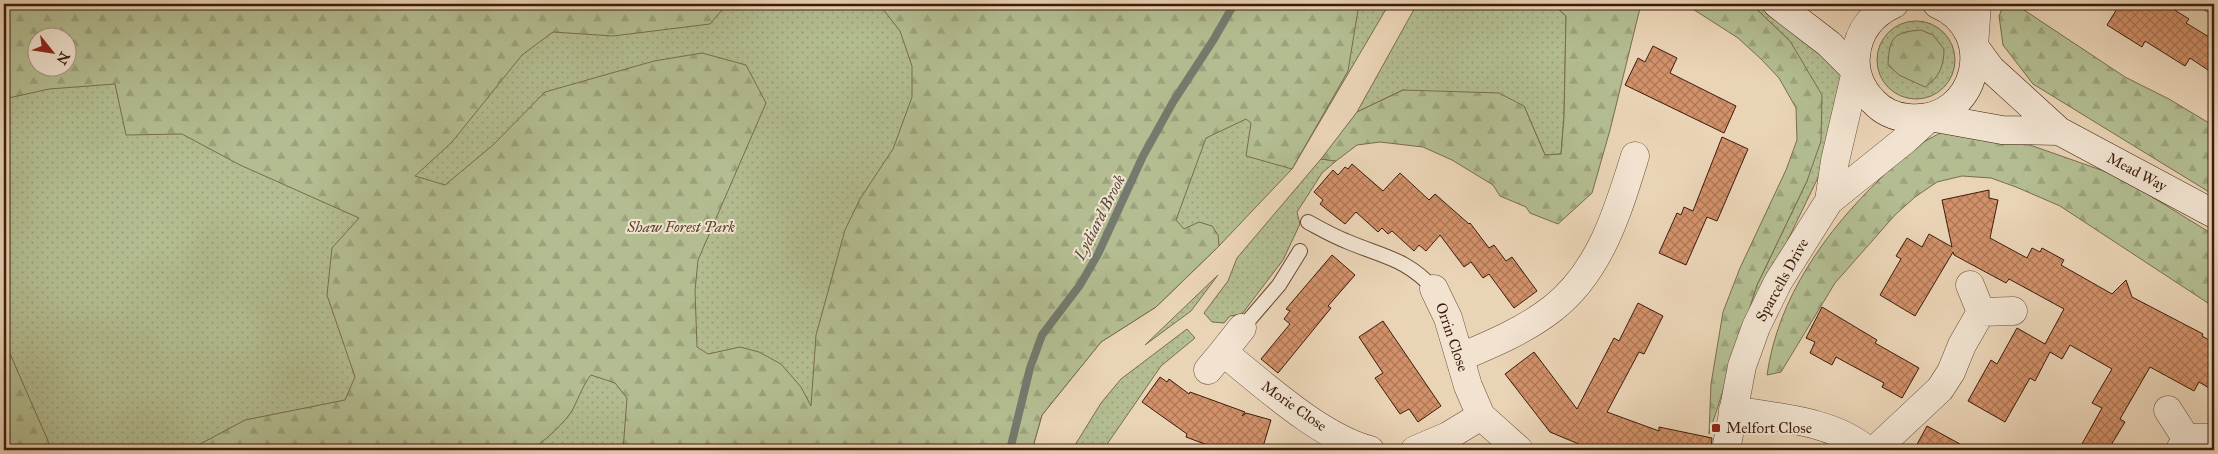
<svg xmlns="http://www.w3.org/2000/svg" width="2218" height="454" font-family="'IM FELL Great Primer',serif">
	<defs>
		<pattern id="grass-dots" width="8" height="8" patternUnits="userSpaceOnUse" patternTransform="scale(1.25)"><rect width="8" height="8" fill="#b3bd91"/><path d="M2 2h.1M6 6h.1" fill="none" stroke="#9ba27c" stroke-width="1.8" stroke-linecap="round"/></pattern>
		<pattern id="forest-firs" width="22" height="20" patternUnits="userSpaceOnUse" patternTransform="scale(1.25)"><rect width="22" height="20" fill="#b3bd91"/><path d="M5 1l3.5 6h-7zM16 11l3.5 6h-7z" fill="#9ba27c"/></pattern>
		<pattern id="building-cross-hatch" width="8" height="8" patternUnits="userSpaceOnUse" patternTransform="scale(1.25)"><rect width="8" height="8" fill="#d2916a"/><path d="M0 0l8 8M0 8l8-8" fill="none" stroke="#ac7655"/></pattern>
	</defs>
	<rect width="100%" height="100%" fill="#ead4b6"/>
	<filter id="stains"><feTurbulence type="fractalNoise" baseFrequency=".004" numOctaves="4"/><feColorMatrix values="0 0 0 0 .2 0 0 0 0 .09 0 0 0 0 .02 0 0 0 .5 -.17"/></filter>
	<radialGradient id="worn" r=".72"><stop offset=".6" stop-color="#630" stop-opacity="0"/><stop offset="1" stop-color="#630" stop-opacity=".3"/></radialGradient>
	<path fill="url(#grass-dots)" stroke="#786c4e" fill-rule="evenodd" d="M 4,4 L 1389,4 L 1292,169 L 1219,246 L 1156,307 L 1101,342 L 1042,415 L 1032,450 L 4,450 ZM 38,38 L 68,38 L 68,68 L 38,68 Z
		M 1417,4 L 1553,4 L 1566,16 L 1564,117 L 1561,154 L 1545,155 L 1524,106 L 1403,90 L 1357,112 Z
		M 1751,4 L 1766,4 L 1836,64 L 1841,76 L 1827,159 L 1738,343 L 1757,285 L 1807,181 L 1790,41 Z
		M1877 60a39 39 0 1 1 78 0a39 39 0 1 1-78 0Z
		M 1321,159 L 1336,161 L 1322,173 L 1297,212 L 1300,224 L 1283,260 L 1242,314 L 1230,316 L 1224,323 L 1212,322 L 1204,313 L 1228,281 L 1237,258 Z
		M 1218,275 L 1191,311 L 1145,345 Z
		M 1187,329 L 1195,338 L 1161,366 L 1103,450 L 1072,450 L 1101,403 L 1121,379 Z"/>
	<path fill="url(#forest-firs)" stroke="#786c4e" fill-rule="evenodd" d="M 4,4 L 727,4 L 710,24 L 613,36 L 553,32 L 522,55 L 452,142 L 415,176 L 445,185 L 493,145 L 545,92 L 654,61 L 702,53 L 746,65 L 766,103 L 698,260 L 695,291 L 697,347 L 708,354 L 740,347 L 759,352 L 781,364 L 801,387 L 811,406 L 816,335 L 845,230 L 860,199 L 893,149 L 912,97 L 912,66 L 900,31 L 879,4 L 1359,4 L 1348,71 L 1292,169 L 1246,156 L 1251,123 L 1246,119 L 1206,138 L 1176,220 L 1184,229 L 1199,222 L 1212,226 L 1218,235 L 1219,246 L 1156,307 L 1101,342 L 1042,415 L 1032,450 L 623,450 L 627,398 L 615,383 L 591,375 C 583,385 579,397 573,409 C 567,421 543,442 532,450 L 189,450 L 245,420 L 345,400 L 355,377 L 327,295 L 332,248 L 359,218 L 240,165 L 182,134 L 126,135 L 115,84 L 49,89 L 4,99 ZM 38,38 L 68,38 L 68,68 L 38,68 Z
		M 1553,4 L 1641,4 L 1610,130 L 1592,193 L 1558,224 L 1530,213 L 1526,207 L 1500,196 L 1493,185 L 1452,160 L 1423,147 L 1380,142 L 1357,145 L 1336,161 L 1321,159 L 1357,112 L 1403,90 L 1499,93 L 1524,106 L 1545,155 L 1561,154 L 1564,117 L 1566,16 Z
		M 1685,4 L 1751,4 L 1790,41 L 1822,95 L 1821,141 L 1807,181 L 1757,285 L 1709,434 L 1711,384 L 1723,312 L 1740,268 L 1786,170 L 1797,140 L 1796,108 L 1779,78 L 1761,59 L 1738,38 Z
		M 2004,4 L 2015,4 L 2125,77 L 2169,99 L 2214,126 L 2214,195 L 2033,84 L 2003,45 L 1999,16 Z
		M 1921,30 L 1933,35 L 1944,49 C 1944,66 1939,78 1925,87 L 1899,75 L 1888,65 C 1889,37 1894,32 1921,30 Z
		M 1942,132 L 2013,139 L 2118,176 L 2214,235 L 2214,307 L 2060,206 L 2016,187 L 1991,178 L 1962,176 L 1937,182 L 1915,197 L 1895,215 L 1835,283 L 1781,372 L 1767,375 C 1778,297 1826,231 1881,178 C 1890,169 1899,158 1909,151 C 1919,144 1931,138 1942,132 Z
		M 4,340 L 52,450 L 4,450 Z"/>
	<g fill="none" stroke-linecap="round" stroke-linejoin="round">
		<path stroke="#747a6d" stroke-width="8" d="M 1010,450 L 1030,368 L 1042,335 L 1080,285 L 1098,254 L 1143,156 L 1173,102 L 1214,39 L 1234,4"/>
	</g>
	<path fill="url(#building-cross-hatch)" stroke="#3d1c0b" d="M 2120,4 L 2165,4 L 2189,19 L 2186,23 L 2214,40 L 2214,74 L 2190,58 L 2185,66 L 2145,41 L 2142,47 L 2107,25 Z
		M 1653,46 L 1677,58 L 1670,73 L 1736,106 L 1724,133 L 1625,85 L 1638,58 L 1645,62 Z
		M 1722,137 L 1748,149 L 1717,221 L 1707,217 L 1686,265 L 1659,253 L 1677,213 L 1681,215 L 1684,207 L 1693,211 Z
		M 1352,164 L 1383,191 L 1400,173 L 1429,200 L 1435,194 L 1469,224 L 1470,223 L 1489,248 L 1494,245 L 1506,261 L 1512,257 L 1537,291 L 1514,308 L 1489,274 L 1483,278 L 1471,262 L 1464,267 L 1440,235 L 1426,251 L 1419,245 L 1414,251 L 1392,231 L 1388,234 L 1382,228 L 1378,232 L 1356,212 L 1345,224 L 1320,204 L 1323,200 L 1314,192 L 1333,170 L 1338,175 L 1345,167 L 1348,169 Z
		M 1989,190 L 1989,198 L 1998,200 L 1990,238 L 2027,258 L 2032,248 L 2040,252 L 2042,248 L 2064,260 L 2061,265 L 2112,294 L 2126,280 L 2132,297 L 2203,334 L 2202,336 L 2214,343 L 2214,391 L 2199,382 L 2194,391 L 2150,367 L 2120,419 L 2125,422 L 2108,450 L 2093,450 L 2082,444 L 2102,408 L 2092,403 L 2112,369 L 2070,345 L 2062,359 L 2050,352 L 2035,381 L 2030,378 L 2005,422 L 1968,401 L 1991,360 L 1997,364 L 2017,328 L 2045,344 L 2064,309 L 2009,279 L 2006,283 L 1954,255 L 1953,252 L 1915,316 L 1880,295 L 1901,259 L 1896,256 L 1907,238 L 1922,247 L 1929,234 L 1952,247 L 1942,200 Z
		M 1332,255 L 1355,275 L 1328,306 L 1331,308 L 1278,373 L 1261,359 L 1290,324 L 1284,319 L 1290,311 L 1286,309 Z
		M 1638,303 L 1663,316 L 1644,354 L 1639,352 L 1607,412 L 1659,431 L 1659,427 L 1712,438 L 1711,450 L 1593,450 L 1550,432 L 1505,374 L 1534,352 L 1577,409 L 1614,338 L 1619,341 Z
		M 1822,307 L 1877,340 L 1875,343 L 1919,368 L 1902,398 L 1882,387 L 1884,383 L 1836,357 L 1832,365 L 1810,353 L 1815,342 L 1806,338 Z
		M 1383,321 L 1441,406 L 1418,422 L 1409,409 L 1400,414 L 1375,378 L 1383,373 L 1359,337 Z
		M 1160,377 L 1167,382 L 1169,379 L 1189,394 L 1190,392 L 1245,412 L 1242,416 L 1246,413 L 1271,420 L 1262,450 L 1242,450 L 1220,444 L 1218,449 L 1186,437 L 1187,434 L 1142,402 Z
		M 1927,426 L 1971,450 L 1914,450 Z"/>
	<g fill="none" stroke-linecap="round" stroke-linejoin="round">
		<g stroke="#684a36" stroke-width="16">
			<path id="service" d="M 2209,4 L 2214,6
				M 1308,222 C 1321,229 1333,236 1346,241 C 1383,257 1406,258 1434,289
				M 1242,328 L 1279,285 L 1300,251"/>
		</g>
		<g stroke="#684a36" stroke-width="29">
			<path id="minor" d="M 1974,46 L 1977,4
				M 1829,201 L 1835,161 L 1856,71
				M 1434,289 L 1448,318 L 1468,386 L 1481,416 L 1519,450
				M 1981,312 L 2013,311
				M 1223,352 L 1242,328
				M 1461,357 C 1492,344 1525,330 1552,309 C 1600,272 1618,211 1635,156
				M 1208,370 L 1223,352 C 1263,384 1320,437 1370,450
				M 1733,410 C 1778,418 1831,420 1867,450
				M 2168,410 L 2186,438 L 2180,450
				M 2186,438 L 2212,438
				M 1415,450 L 1448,436 L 1481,416
				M 1726,450 L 1742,366 L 1756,327 L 1778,282 L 1829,201 L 1906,139 L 1930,117
				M 1875,450 L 1940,389 L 1951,372 L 1962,345 L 1981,312 L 1970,285"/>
		</g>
		<g stroke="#3d1c0b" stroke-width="29">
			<path id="secondary" d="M 1777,4 L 1829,44 L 1856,71
				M 1894,4 C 1872,14 1858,31 1856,56 C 1854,72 1861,89 1873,101 C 1882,111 1895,117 1909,118 C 1978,124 2000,30 1937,4
				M 1974,46 L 1991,69 L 2059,131 L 2214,214
				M 1930,117 L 2002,130 L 2059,131"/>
		</g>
		<use href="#service" stroke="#f1e3d0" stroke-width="14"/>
		<use href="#minor" stroke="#f1e3d0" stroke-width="28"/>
		<use href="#secondary" stroke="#f1e3d0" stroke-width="28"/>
	</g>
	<rect fill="#8f2418" stroke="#f1e3d0" stroke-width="2" x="1711" y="423" width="10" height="10" rx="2.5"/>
	<g text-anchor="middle" stroke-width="4" stroke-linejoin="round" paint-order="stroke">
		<g font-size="15" fill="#3d1c0b" stroke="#f1e3d0">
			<text transform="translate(2137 172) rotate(28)" y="5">Mead Way</text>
			<text transform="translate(1782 280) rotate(-61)" y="5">Sparcells Drive</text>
			<text transform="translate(1452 337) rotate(71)" y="5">Orrin Close</text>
			<text transform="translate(1294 406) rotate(35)" y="5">Morie Close</text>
		</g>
		<g font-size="15" font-style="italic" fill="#5a442c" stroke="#f1e3d0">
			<text x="681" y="232">Shaw Forest Park</text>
		</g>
		<g font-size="15" fill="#3d1c0b" stroke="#f1e3d0" text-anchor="start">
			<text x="1726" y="433">Melfort Close</text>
		</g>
		<g font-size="16" font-style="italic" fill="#584b3c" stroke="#f1e3d0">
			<text transform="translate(1099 217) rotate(-63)" y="6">Lydiard Brook</text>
		</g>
	</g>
	<rect width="2218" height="454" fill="none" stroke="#ead4b6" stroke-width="20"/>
	<rect x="5" y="5" width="2208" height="444" fill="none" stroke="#3d1c0b" stroke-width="2.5"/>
	<rect x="10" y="10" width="2198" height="434" fill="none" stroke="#3d1c0b"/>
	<g transform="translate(52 52) rotate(120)"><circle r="24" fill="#f1e3d0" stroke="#a99381"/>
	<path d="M0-4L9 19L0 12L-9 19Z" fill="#8f2418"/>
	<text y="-8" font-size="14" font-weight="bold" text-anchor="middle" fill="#3d1c0b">N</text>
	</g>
	<rect width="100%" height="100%" filter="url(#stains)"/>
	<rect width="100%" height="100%" fill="url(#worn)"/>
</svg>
